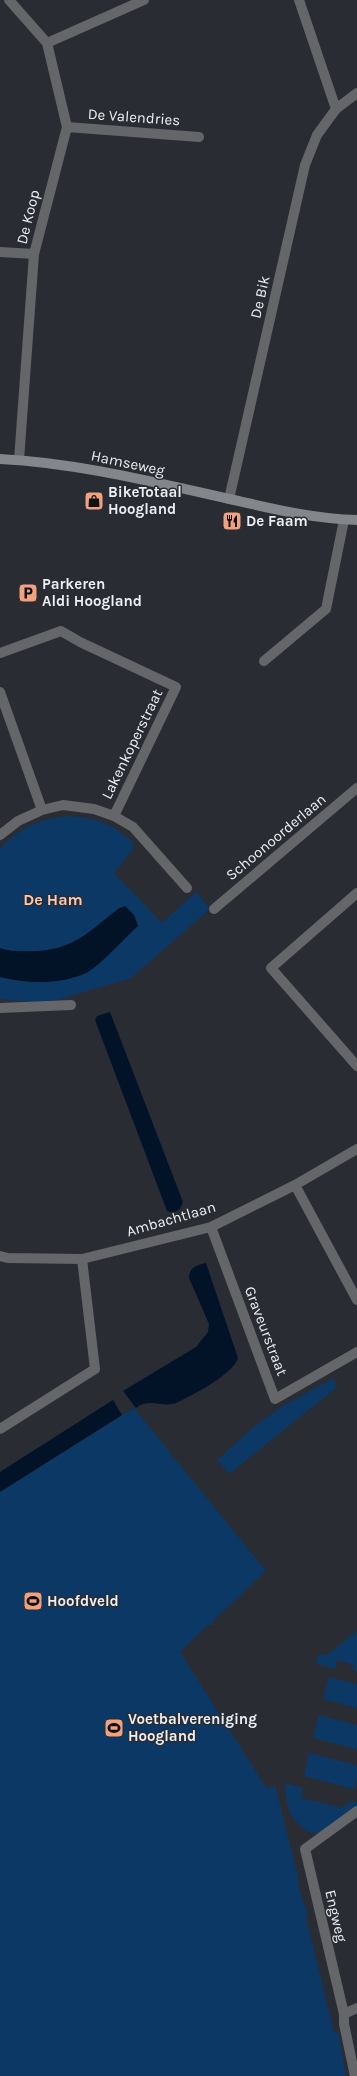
<svg xmlns="http://www.w3.org/2000/svg" width="357" height="2076" font-family="Karla,sans-serif">
	<rect width="100%" height="100%" fill="#292d33"/>
	<path fill="#0c3866" d="M 71,816 C 100,819 111,824 133,842 L 133,849 L 114,873 L 162,923 L 196,892 L 210,909 L 131,978 L 57,1000 L 32,1002 L 0,999 L 0,977 L 14,980 L 35,982 L 138,921 L 125,906 L 118,909 C 85,935 70,953 24,951 C 15,951 9,951 0,948 L 0,849 C 18,828 44,817 71,816 Z
		M 334,1378 L 336,1388 L 229,1474 L 217,1460 L 255,1426 L 281,1407 Z
		M 134,1408 L 266,1571 L 212,1622 L 214,1625 L 208,1625 L 180,1652 L 267,1789 L 275,1785 L 299,1881 L 298,1885 L 308,1916 L 306,1917 L 334,2032 L 338,2031 L 346,2076 L 0,2076 L 0,1492 Z
		M 357,1631 L 357,1671 L 353,1671 L 354,1665 L 337,1660 L 335,1669 L 317,1664 L 319,1654 L 327,1655 Z
		M 329,1677 L 357,1684 L 357,1708 L 323,1699 Z
		M 319,1715 L 357,1725 L 357,1749 L 313,1738 Z
		M 309,1753 L 357,1765 L 357,1778 L 354,1789 L 304,1776 Z
		M 285,1783 L 303,1788 L 301,1798 L 343,1808 L 344,1805 L 347,1806 L 349,1801 L 357,1803 L 357,1808 L 325,1832 L 310,1833 C 287,1817 287,1809 285,1783 Z"/>
	<path fill="#021227" d="M 125,906 L 134,915 L 138,926 C 126,937 100,965 88,972 C 62,985 27,984 0,977 L 0,948 C 9,951 15,951 24,951 C 70,953 85,935 118,909 Z
		M 110,1012 L 183,1202 L 180,1209 L 173,1213 L 167,1211 L 95,1020 L 97,1016 Z
		M 206,1263 L 238,1358 C 234,1374 191,1396 176,1403 C 162,1408 149,1397 136,1408 L 123,1391 L 196,1347 L 208,1332 L 209,1324 L 189,1278 C 189,1267 197,1265 206,1263 Z
		M 113,1400 L 122,1415 L 0,1492 L 0,1472 Z"/>
	<g fill="none" stroke-linecap="round" stroke-linejoin="round">
		<path stroke="#646669" stroke-width="10" d="M 9,0 L 47,43 L 67,127 L 34,254 L 19,460
			M 47,43 L 144,0
			M 336,109 L 357,93
			M 67,127 L 199,137
			M 0,252 L 34,254
			M 229,499 L 305,165 L 317,135 L 336,109 L 299,0
			M 0,653 L 61,631 L 80,642 L 176,687 L 114,816
			M 264,661 L 326,609 L 344,520
			M 0,692 L 42,810
			M 0,835 L 18,821 L 42,810 L 63,805 L 94,809 L 114,816 L 133,827 L 187,888
			M 357,893 L 271,968 L 357,1066
			M 214,909 L 357,788
			M 0,1008 L 71,1005
			M 295,1185 L 357,1300
			M 211,1227 L 275,1399 L 357,1352
			M 0,1256 L 8,1258 L 82,1259 L 211,1227 L 295,1185 L 357,1149
			M 0,1429 L 95,1369 L 82,1259
			M 344,2014 L 357,2008
			M 355,2076 L 344,2024 L 344,2014 L 305,1849 L 357,1811"/>
		<path stroke="#83868b" stroke-width="10" d="M 0,459 C 79,463 157,483 234,500 C 274,509 315,519 357,520"/>
	</g>
	<defs>
		<g id="shop-square" transform="scale(1)"><rect x="-9" y="-9" width="18" height="18" rx="4" fill="#f2a17e" stroke="#292d33"/><path d="M-5-2.5h2.3a2.7 3.5 0 0 1 5.4 0H5L5.5 6h-11ZM-1.5-2.5h3a1.5 2.3 0 0 0-3 0Z" fill="#111"/></g>
		<g id="restaurant-square" transform="scale(1)"><rect x="-9" y="-9" width="18" height="18" rx="4" fill="#f2a17e" stroke="#292d33"/><path d="M-5-6h1v4h1v-4h1v4h1v-4h1v5L-1.5 .5V6h-2V.5L-5-1ZM5-6V6H3V1.5H1.5Q1.5-4 5-6Z" fill="#111"/></g>
		<g id="parking-square" transform="scale(1)"><rect x="-9" y="-9" width="18" height="18" rx="4" fill="#f2a17e" stroke="#292d33"/><path d="M-3.5-5.5H1a3.5 3.5 0 0 1 0 7H-1V5.5H-3.5ZM-1-3.4V-.6H.8a1.4 1.4 0 0 0 0-2.8Z" fill="#111"/></g>
		<g id="stadium-square" transform="scale(1)"><rect x="-9" y="-9" width="18" height="18" rx="4" fill="#f2a17e" stroke="#292d33"/><path d="M0-5a6.5 5 0 1 0 0 10a6.5 5 0 1 0 0-10ZM-3.5-1.8h7v3.6h-7Z" fill="#111"/></g>
	</defs>
	<g fill-rule="evenodd">
		<use href="#shop-square" x="94" y="501"/>
		<use href="#restaurant-square" x="232" y="521"/>
		<use href="#parking-square" x="28" y="593"/>
		<use href="#stadium-square" x="33" y="1601"/>
		<use href="#stadium-square" x="114" y="1728"/>
	</g>
	<g text-anchor="middle" stroke-width="3" stroke-linejoin="round" paint-order="stroke">
		<g font-size="15" fill="#eceff3" stroke="#292d33">
			<text transform="translate(134 117) rotate(4)" y="5">De Valendries</text>
			<text transform="translate(28 217) rotate(-76)" y="5">De Koop</text>
			<text transform="translate(260 297) rotate(-77)" y="5">De Bik</text>
			<text transform="translate(128 463) rotate(12)" y="5">Hamseweg</text>
			<text transform="translate(132 744) rotate(-64)" y="5">Lakenkoperstraat</text>
			<text transform="translate(276 837) rotate(-40)" y="5">Schoonoorderlaan</text>
			<text transform="translate(171 1219) rotate(-16)" y="5">Ambachtlaan</text>
			<text transform="translate(266 1331) rotate(69)" y="5">Graveurstraat</text>
			<text transform="translate(336 1916) rotate(77)" y="5">Engweg</text>
		</g>
		<g font-size="15" font-weight="bold" fill="#eceff3" stroke="#292d33" text-anchor="start">
			<text x="108" y="497">BikeTotaal<tspan x="108" dy="17">Hoogland</tspan></text>
			<text x="246" y="526">De Faam</text>
			<text x="42" y="589">Parkeren<tspan x="42" dy="17">Aldi Hoogland</tspan></text>
			<text x="47" y="1606">Hoofdveld</text>
			<text x="128" y="1724">Voetbalvereniging<tspan x="128" dy="17">Hoogland</tspan></text>
		</g>
		<g font-size="16" font-weight="bold" fill="#facbb7" stroke="#292d33">
			<text x="53" y="905">De Ham</text>
		</g>
	</g>
</svg>
